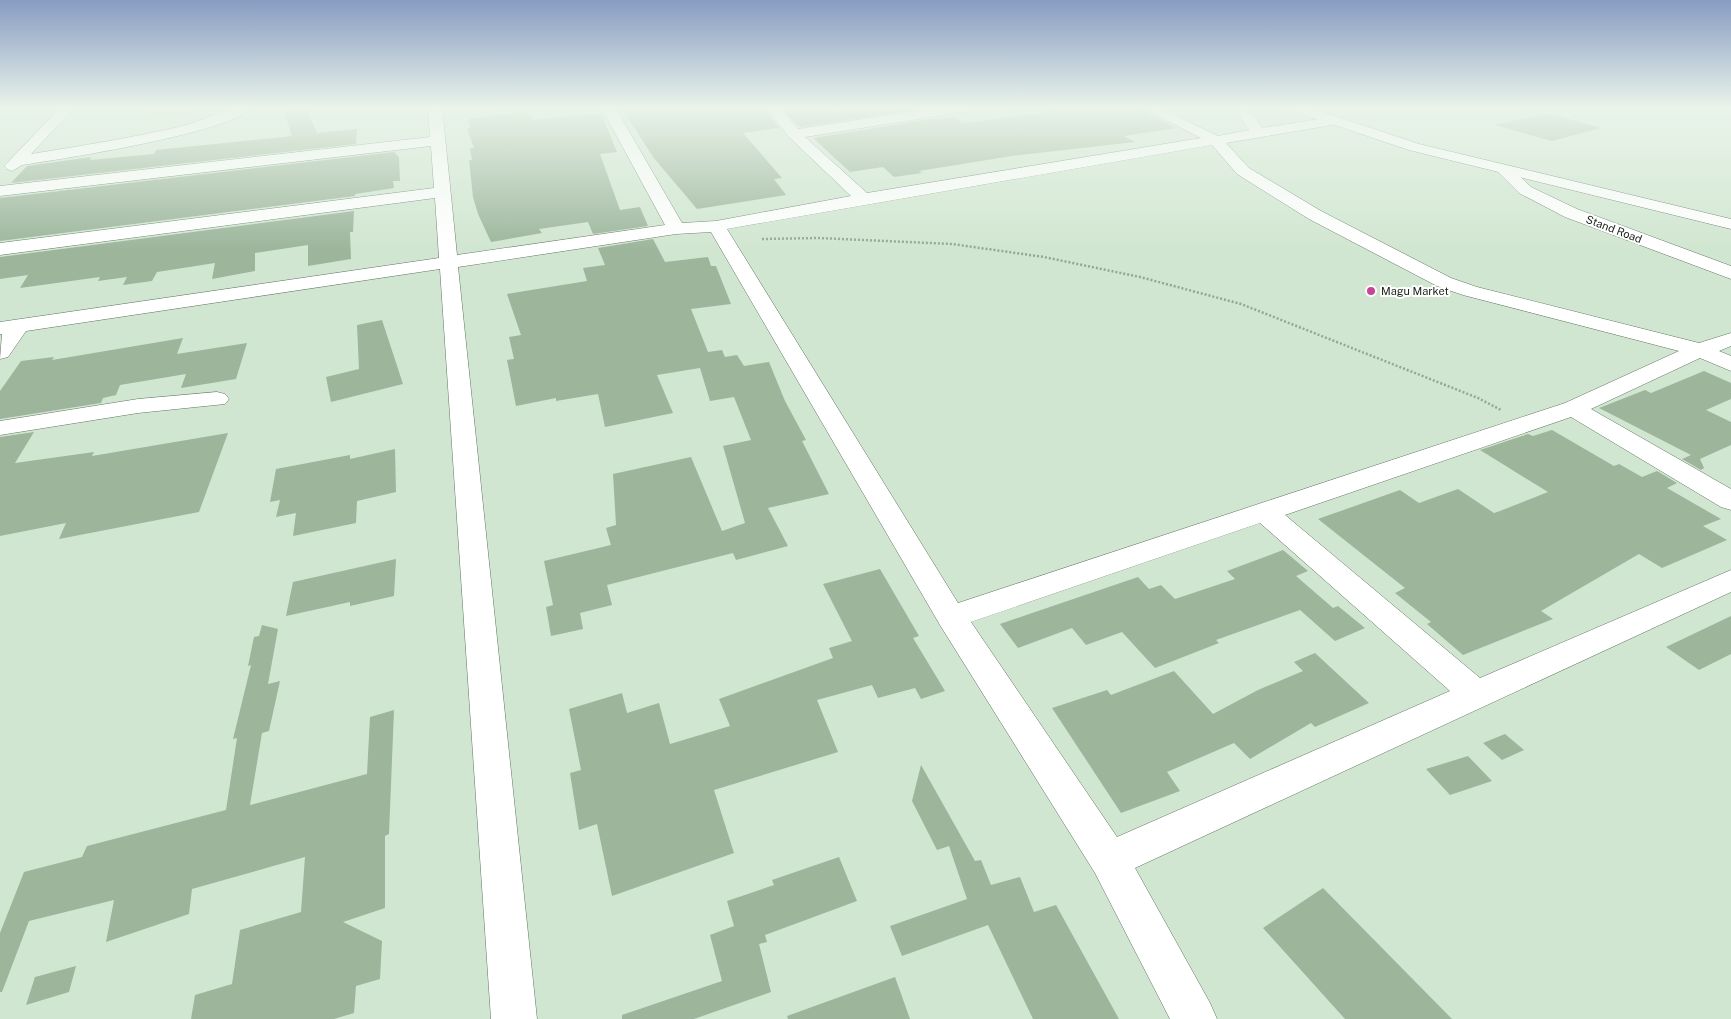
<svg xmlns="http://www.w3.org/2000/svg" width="1731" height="1019" font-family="'Public Sans',sans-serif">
	<rect width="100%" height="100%" fill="#d1e6d1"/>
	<path fill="#c3dcc2" d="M 143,107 L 230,107 L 147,120 Z"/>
	<path fill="#9cb59b" d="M 645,107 L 763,107 L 779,128 L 743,133 L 782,178 L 774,179 L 786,195 L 697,209 L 653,157 L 623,110 Z
		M 781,107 L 832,107 L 832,112 L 866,107 L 908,107 L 912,110 L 801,127 L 797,125 Z
		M 1038,107 L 1135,107 L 1176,128 L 1124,136 L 1135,142 L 1012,156 L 919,171 L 922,173 L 894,177 L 883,167 L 850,172 L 813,138 L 924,120 L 954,117 L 963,123 L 1048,112 Z
		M 306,108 L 317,133 L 357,129 L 356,144 L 11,183 L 27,166 L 91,157 L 90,160 L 154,154 L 156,150 L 292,136 L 284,112 Z
		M 529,111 L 533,120 L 601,113 L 617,152 L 600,154 L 620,210 L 640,207 L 648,226 L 593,234 L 588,222 L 539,229 L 542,233 L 491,242 L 478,214 L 473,197 L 469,160 L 472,160 L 470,148 L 474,148 L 467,128 L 470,128 L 468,119 Z
		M 1548,113 L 1601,128 L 1552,141 L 1495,125 Z
		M 394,152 L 399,157 L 400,181 L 393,181 L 394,188 L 355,194 L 355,196 L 0,241 L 0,198 Z
		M 354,211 L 353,232 L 350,232 L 351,259 L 308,266 L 308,245 L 255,253 L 255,271 L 212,279 L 215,263 L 157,272 L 152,281 L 123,285 L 127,277 L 98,281 L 100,277 L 20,288 L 28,275 L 0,279 L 0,257 Z
		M 653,239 L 665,262 L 708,257 L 711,266 L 716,266 L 731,304 L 691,309 L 708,352 L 722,350 L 725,357 L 737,355 L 744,366 L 769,362 L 785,401 L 806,440 L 802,441 L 829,494 L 768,508 L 788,546 L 736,560 L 733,553 L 607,585 L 612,605 L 580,613 L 583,629 L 551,636 L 546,607 L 553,605 L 544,561 L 611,545 L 606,528 L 616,525 L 613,474 L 691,457 L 722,531 L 745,523 L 723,446 L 751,440 L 734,397 L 710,401 L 700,368 L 657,375 L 673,413 L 605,427 L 598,394 L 556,401 L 556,398 L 516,406 L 507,360 L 514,359 L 509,337 L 521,335 L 507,294 L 587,281 L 583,268 L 605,265 L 598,248 Z
		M 382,320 L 403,384 L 331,402 L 326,377 L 359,369 L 357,325 Z
		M 183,338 L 177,354 L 247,343 L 236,379 L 181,388 L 186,374 L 120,385 L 116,395 L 103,398 L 101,403 L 0,419 L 0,391 L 21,361 L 54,357 L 52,360 Z
		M 1704,371 L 1731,383 L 1731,399 L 1706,410 L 1731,422 L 1731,445 L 1700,459 L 1704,468 L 1701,470 L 1682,459 L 1691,455 L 1599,408 L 1645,390 L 1651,393 Z
		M 1552,430 L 1614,466 L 1619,464 L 1642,477 L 1657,471 L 1677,483 L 1667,488 L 1721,519 L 1703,526 L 1727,540 L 1662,568 L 1639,554 L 1541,611 L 1553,619 L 1463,655 L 1427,624 L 1431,622 L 1395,593 L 1405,588 L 1318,519 L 1400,490 L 1419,503 L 1458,489 L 1494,513 L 1500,511 L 1548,492 L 1480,450 L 1528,434 L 1533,436 Z
		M 34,432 L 15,463 L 94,452 L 92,456 L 228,433 L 199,512 L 59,539 L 66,523 L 0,536 L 0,437 Z
		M 395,449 L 396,492 L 357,501 L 356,523 L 293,536 L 296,513 L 276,517 L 280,500 L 270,502 L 276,469 L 350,455 L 350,459 Z
		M 1283,550 L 1308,571 L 1296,576 L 1333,608 L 1338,606 L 1365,628 L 1335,641 L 1300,610 L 1216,640 L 1219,643 L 1155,668 L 1122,632 L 1086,645 L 1072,628 L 1018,648 L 1000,624 L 1138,577 L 1149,589 L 1161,585 L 1175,599 L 1235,579 L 1227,571 Z
		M 396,559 L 394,596 L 350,606 L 350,602 L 286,616 L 293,582 Z
		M 880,569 L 919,636 L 913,638 L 945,691 L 921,699 L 915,688 L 878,698 L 872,685 L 817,700 L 838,752 L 714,790 L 734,853 L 612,896 L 597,824 L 579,830 L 570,773 L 581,770 L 569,709 L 622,693 L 627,713 L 659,703 L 670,744 L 730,726 L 719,699 L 833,658 L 829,648 L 852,641 L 823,584 Z
		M 1731,616 L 1731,654 L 1699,670 L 1666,647 Z
		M 262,625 L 278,629 L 268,684 L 280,681 L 269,731 L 262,733 L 250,805 L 367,774 L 370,717 L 394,710 L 389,834 L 385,836 L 385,908 L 343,922 L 382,941 L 380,979 L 356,986 L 354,1013 L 334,1019 L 191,1019 L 195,995 L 232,984 L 240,930 L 301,912 L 305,857 L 192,889 L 189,914 L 106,942 L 114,900 L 29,921 L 2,992 L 0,992 L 0,933 L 24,872 L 82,857 L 87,846 L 226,810 L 237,738 L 233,739 L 251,665 L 248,666 L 254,637 L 259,636 Z
		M 1315,653 L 1369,703 L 1315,727 L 1311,723 L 1250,759 L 1234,743 L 1167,772 L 1180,791 L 1121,813 L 1052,708 L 1107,690 L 1111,695 L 1174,671 L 1213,714 L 1258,690 L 1303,671 L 1294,662 Z
		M 1505,734 L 1524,750 L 1502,760 L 1483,743 Z
		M 1468,756 L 1492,781 L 1450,795 L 1426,769 Z
		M 921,765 L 975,861 L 981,860 L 991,885 L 1020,877 L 1034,912 L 1056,905 L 1119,1019 L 1033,1019 L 988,925 L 902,956 L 890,926 L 967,899 L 949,846 L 937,850 L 912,801 Z
		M 839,857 L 857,901 L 765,935 L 767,942 L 759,944 L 771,992 L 694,1019 L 622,1019 L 622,1015 L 722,981 L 710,935 L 734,926 L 727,901 L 774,885 L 772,880 Z
		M 1323,888 L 1452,1019 L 1345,1019 L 1263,928 Z
		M 76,966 L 69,992 L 26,1005 L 35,977 Z
		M 895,977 L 910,1019 L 788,1019 L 787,1016 Z"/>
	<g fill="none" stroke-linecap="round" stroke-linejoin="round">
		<g stroke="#627562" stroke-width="1">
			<path id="minor" d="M 61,107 L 75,107 L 31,154 C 81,146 130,138 179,127 C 204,121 226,107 252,107 C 232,133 61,159 22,165 L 12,171 L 7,169 L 4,166 L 7,163 Z
				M 428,107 L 442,107 L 457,255 L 665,225 L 601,107 L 615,107 L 682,223 L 716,221 L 851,196 L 789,137 L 765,107 L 779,107 L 798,129 L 942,107 L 975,107 L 968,111 L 805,137 L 867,193 L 1201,138 L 1140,107 L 1158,107 L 1218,136 L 1249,130 L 1234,107 L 1248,107 L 1262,128 L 1332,117 L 1337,118 L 1339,121 L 1337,124 L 1332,125 L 1226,143 L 1249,168 L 1321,211 L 1451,278 L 1477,287 L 1699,343 L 1731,333 L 1731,346 L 1719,351 L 1731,356 L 1731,371 L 1700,358 L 1591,409 L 1731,489 L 1731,510 L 1721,507 L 1571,417 L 1285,515 L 1480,678 L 1731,570 L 1731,592 L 1135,868 L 1210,1003 L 1217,1019 L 1170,1019 L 1095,873 L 940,625 L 711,232 L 676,234 L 458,267 L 537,1019 L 491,1019 L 440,269 L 26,331 L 8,357 L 0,359 L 2,334 L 0,334 L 0,322 L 439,258 L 435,198 L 0,255 L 0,243 L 434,188 L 431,146 L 0,196 L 0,186 L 430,137 ZM 1212,145 L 1237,174 L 1309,219 L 1437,286 L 1463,295 L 1679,351 L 1565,403 L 958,603 L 727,229 ZM 1260,523 L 1450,691 L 1117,837 L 971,622 Z
				M 217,392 L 225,394 L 229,399 L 225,404 L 138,413 L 0,435 L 0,421 L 138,399 Z"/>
		</g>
		<g stroke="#627562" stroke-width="1">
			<path id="secondary" d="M 1504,165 L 1510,167 L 1531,187 L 1577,209 L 1731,266 L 1731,279 L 1565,217 L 1519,193 L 1496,170 Z"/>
		</g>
		<g stroke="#627562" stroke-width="1">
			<path id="trunk" d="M 1288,107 L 1308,107 L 1419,144 L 1731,219 L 1731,229 L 1409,150 L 1290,110 Z"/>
		</g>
		<path stroke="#95a595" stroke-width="2.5" stroke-dasharray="2 2" stroke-linecap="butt" d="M 762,239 L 819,238 L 952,244 L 1044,257 L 1140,277 L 1241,304 L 1478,398 L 1501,410"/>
		<use href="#minor" fill="#fff" fill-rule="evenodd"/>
		<use href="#secondary" fill="#fff" fill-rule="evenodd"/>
		<use href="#trunk" fill="#fff" fill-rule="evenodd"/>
	</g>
	<linearGradient id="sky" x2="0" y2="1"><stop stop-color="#879cc2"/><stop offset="0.43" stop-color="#eaf4ea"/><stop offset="1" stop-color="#eaf4ea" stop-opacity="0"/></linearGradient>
	<rect width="1731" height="250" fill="url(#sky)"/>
	<circle fill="#c54694" stroke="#fff" stroke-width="2" cx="1371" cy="291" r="5"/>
	<g text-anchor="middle" stroke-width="4" stroke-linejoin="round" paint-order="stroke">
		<g font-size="11" fill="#182018" stroke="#fff">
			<text transform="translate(1614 229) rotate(21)" y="4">Stand Road</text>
		</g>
		<g font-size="11" fill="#182018" stroke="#fff" text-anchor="start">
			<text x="1381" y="295">Magu Market</text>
		</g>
	</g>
</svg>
